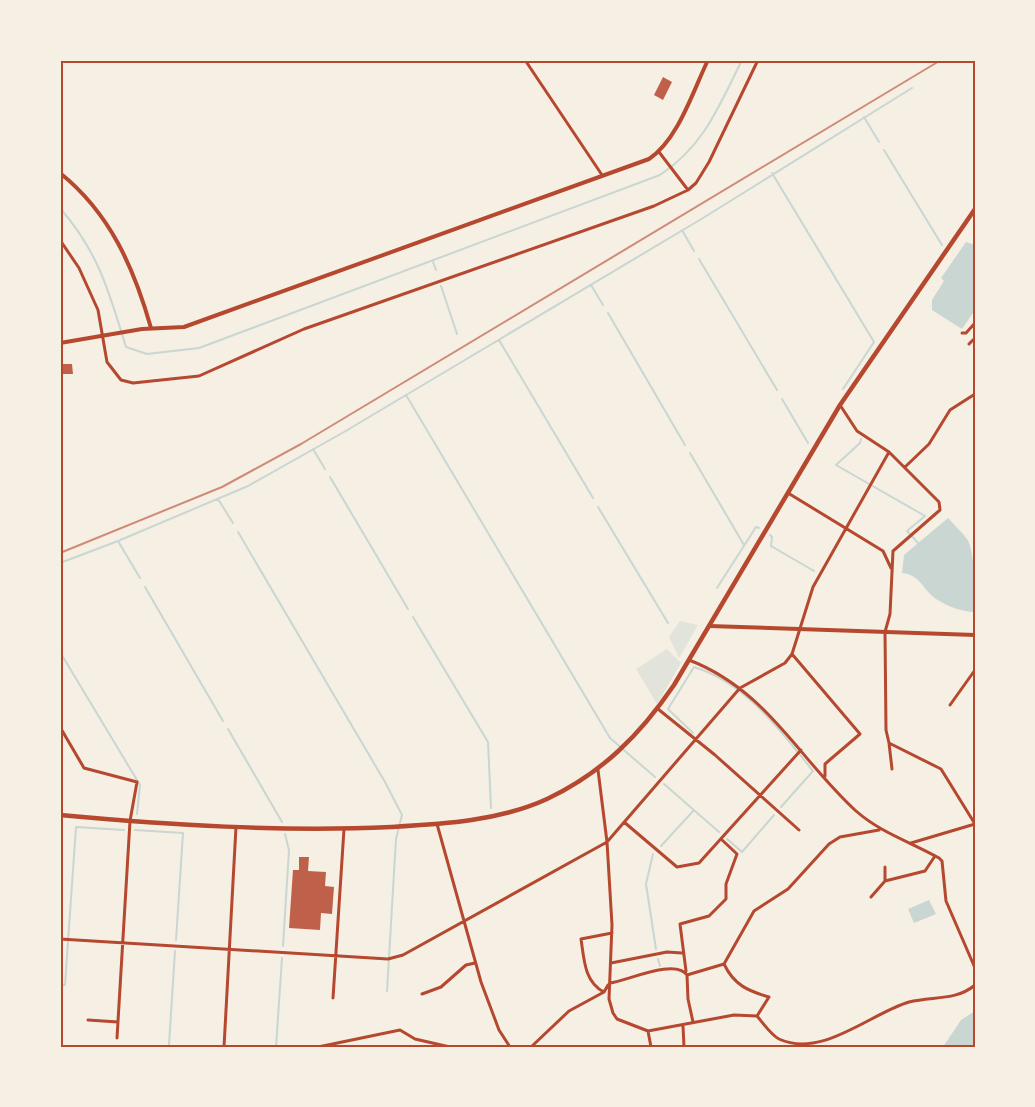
<svg xmlns="http://www.w3.org/2000/svg" width="1035" height="1107" font-family="Figtree,sans-serif">
	<rect width="100%" height="100%" fill="#f6efe4"/>
	<path fill="#e2e4dc" d="M 680,621 L 698,625 L 679,658 L 669,637 Z
		M 667,649 L 681,663 L 657,704 L 636,669 Z"/>
	<path fill="#c9d6d2" d="M 966,242 L 975,245 L 975,310 L 962,329 L 932,310 L 932,300 L 944,281 L 941,278 Z
		M 948,518 C 954,525 961,531 967,539 C 974,548 978,601 973,612 C 959,611 947,606 936,599 C 922,589 921,575 902,573 L 904,555 Z
		M 929,900 L 936,914 L 914,923 L 908,909 Z
		M 975,1011 L 975,1047 L 943,1047 L 961,1020 Z"/>
	<g fill="none" stroke-linecap="round" stroke-linejoin="round">
		<path stroke="#c9d6d2" stroke-width="2" d="M 864,117 L 879,142
			M 884,150 L 942,245
			M 772,173 L 874,342 L 843,389
			M 60,208 C 99,253 109,292 126,347 L 147,354 L 199,348 L 660,175 C 704,146 719,106 742,60
			M 682,230 L 694,251
			M 699,259 L 777,390
			M 433,262 L 436,270
			M 591,285 L 603,305
			M 441,286 L 457,334
			M 608,313 L 685,445
			M 499,340 L 593,498
			M 406,395 L 610,738 L 655,777
			M 782,399 L 808,443
			M 861,439 L 860,443 L 836,465 L 925,516 L 907,531 L 920,545
			M 313,449 L 325,469
			M 690,453 L 744,545
			M 330,477 L 408,609
			M 218,499 L 233,523
			M 598,507 L 668,623
			M 238,532 L 385,782 L 402,815 L 396,839 L 387,991
			M 770,535 L 772,537 L 771,546 L 814,571
			M 118,541 L 140,578
			M 60,563 L 118,541 L 248,486 L 344,432 L 703,218 L 912,88
			M 145,587 L 223,721
			M 717,588 L 756,527 L 759,528
			M 413,617 L 488,742 L 491,808
			M 60,652 L 140,785 L 137,814
			M 228,729 L 282,822
			M 693,733 L 668,709 L 694,667 C 746,683 780,730 813,771 L 781,807
			M 664,784 L 719,832
			M 135,830 L 183,833 L 176,940
			M 727,839 L 742,852 L 774,815
			M 661,846 L 694,810
			M 653,854 L 646,884 L 656,949
			M 283,946 L 289,850 L 285,834
			M 658,959 L 660,966
			M 60,985 L 65,985 L 76,827 L 124,830
			M 169,1045 L 175,951
			M 276,1047 L 282,958"/>
	</g>
	<path fill="#bf614a" d="M 663,77 L 672,82 L 663,100 L 654,95 Z
		M 60,364 L 72,364 L 73,374 L 60,374 Z
		M 299,857 L 309,857 L 308,871 L 326,872 L 325,886 L 334,887 L 332,914 L 321,913 L 320,930 L 289,928 L 293,870 L 299,870 Z"/>
	<g fill="none" stroke-linecap="round" stroke-linejoin="round">
		<path stroke="#b5482f" stroke-width="3" d="M 525,60 L 602,175
			M 659,152 L 688,190
			M 60,240 L 79,268 L 98,310 L 107,362 L 121,380 L 133,383 L 199,376 L 304,329 L 654,206 L 688,190 L 696,183 L 709,162 L 758,60
			M 962,333 L 966,333 L 975,323
			M 969,344 L 975,338
			M 840,405 L 857,431 L 889,452 L 939,502 L 940,510 L 893,551 L 890,614 L 885,632 L 886,730 L 889,743 L 941,769 L 975,824
			M 905,467 L 929,444 L 950,410 L 975,394
			M 788,493 L 883,551 L 891,568
			M 792,654 L 860,734 L 825,764 L 825,776
			M 689,660 C 767,690 798,758 856,811 C 881,833 911,842 939,858 L 942,861 L 946,901 L 975,968
			M 950,705 L 975,670
			M 658,709 L 715,755 L 799,830
			M 60,727 L 84,768 L 137,782 L 130,821 L 117,1038
			M 889,743 L 892,769
			M 598,770 L 607,842 L 612,925 L 609,999 L 613,1013 L 617,1019 L 648,1031 L 734,1015 L 757,1016 C 763,1023 771,1035 779,1039 C 822,1059 871,1013 909,1002 C 933,996 956,1001 975,985
			M 624,822 L 677,867 L 699,863 L 801,750
			M 437,824 L 481,982 L 499,1030 L 510,1047
			M 911,843 L 975,824
			M 885,881 L 885,867
			M 871,897 L 885,881 L 925,871 L 935,856
			M 60,939 L 388,959 L 403,955 L 607,842 L 740,688 L 785,663 L 792,654 L 813,587 L 889,452
			M 611,963 L 667,952 L 682,953
			M 686,971 L 680,924 L 709,916 L 726,899 L 726,884 L 737,854 L 721,839
			M 687,975 L 688,999 L 693,1022
			M 610,983 C 627,981 675,958 687,975 L 724,964
			M 604,992 C 584,982 584,958 581,939 L 612,933
			M 422,994 L 441,987 L 466,965 L 475,963
			M 333,998 L 344,829
			M 757,1016 L 769,997 C 748,991 734,985 724,964 L 754,911 L 788,889 L 829,844 L 840,837 L 879,830
			M 88,1020 L 118,1022
			M 683,1026 L 684,1047
			M 648,1031 L 651,1047
			M 224,1047 L 236,827
			M 318,1047 L 400,1030 L 415,1039 L 450,1047
			M 531,1047 L 569,1011 L 604,992 L 608,985"/>
		<path stroke="#b5482f" stroke-width="4" d="M 60,173 C 110,213 134,268 151,328
			M 60,343 L 142,329 L 184,327 L 649,159 C 678,140 693,91 708,60"/>
		<path stroke="#b5482f" stroke-width="4" d="M 709,626 L 975,635"/>
		<path stroke="#b5482f" stroke-width="4.5" d="M 60,815 C 170,825 281,832 391,827 C 444,824 499,821 547,799 C 602,773 640,735 674,685 L 840,405 L 975,209"/>
		<path stroke="#cf8b77" stroke-width="2" d="M 60,553 L 222,487 L 301,444 L 941,60"/>
	</g>
	<rect width="1035" height="1107" fill="none" stroke="#f6efe4" stroke-width="123"/>
	<rect x="62" y="62" width="912" height="984" fill="none" stroke="#b5482f" stroke-width="2"/>
</svg>
